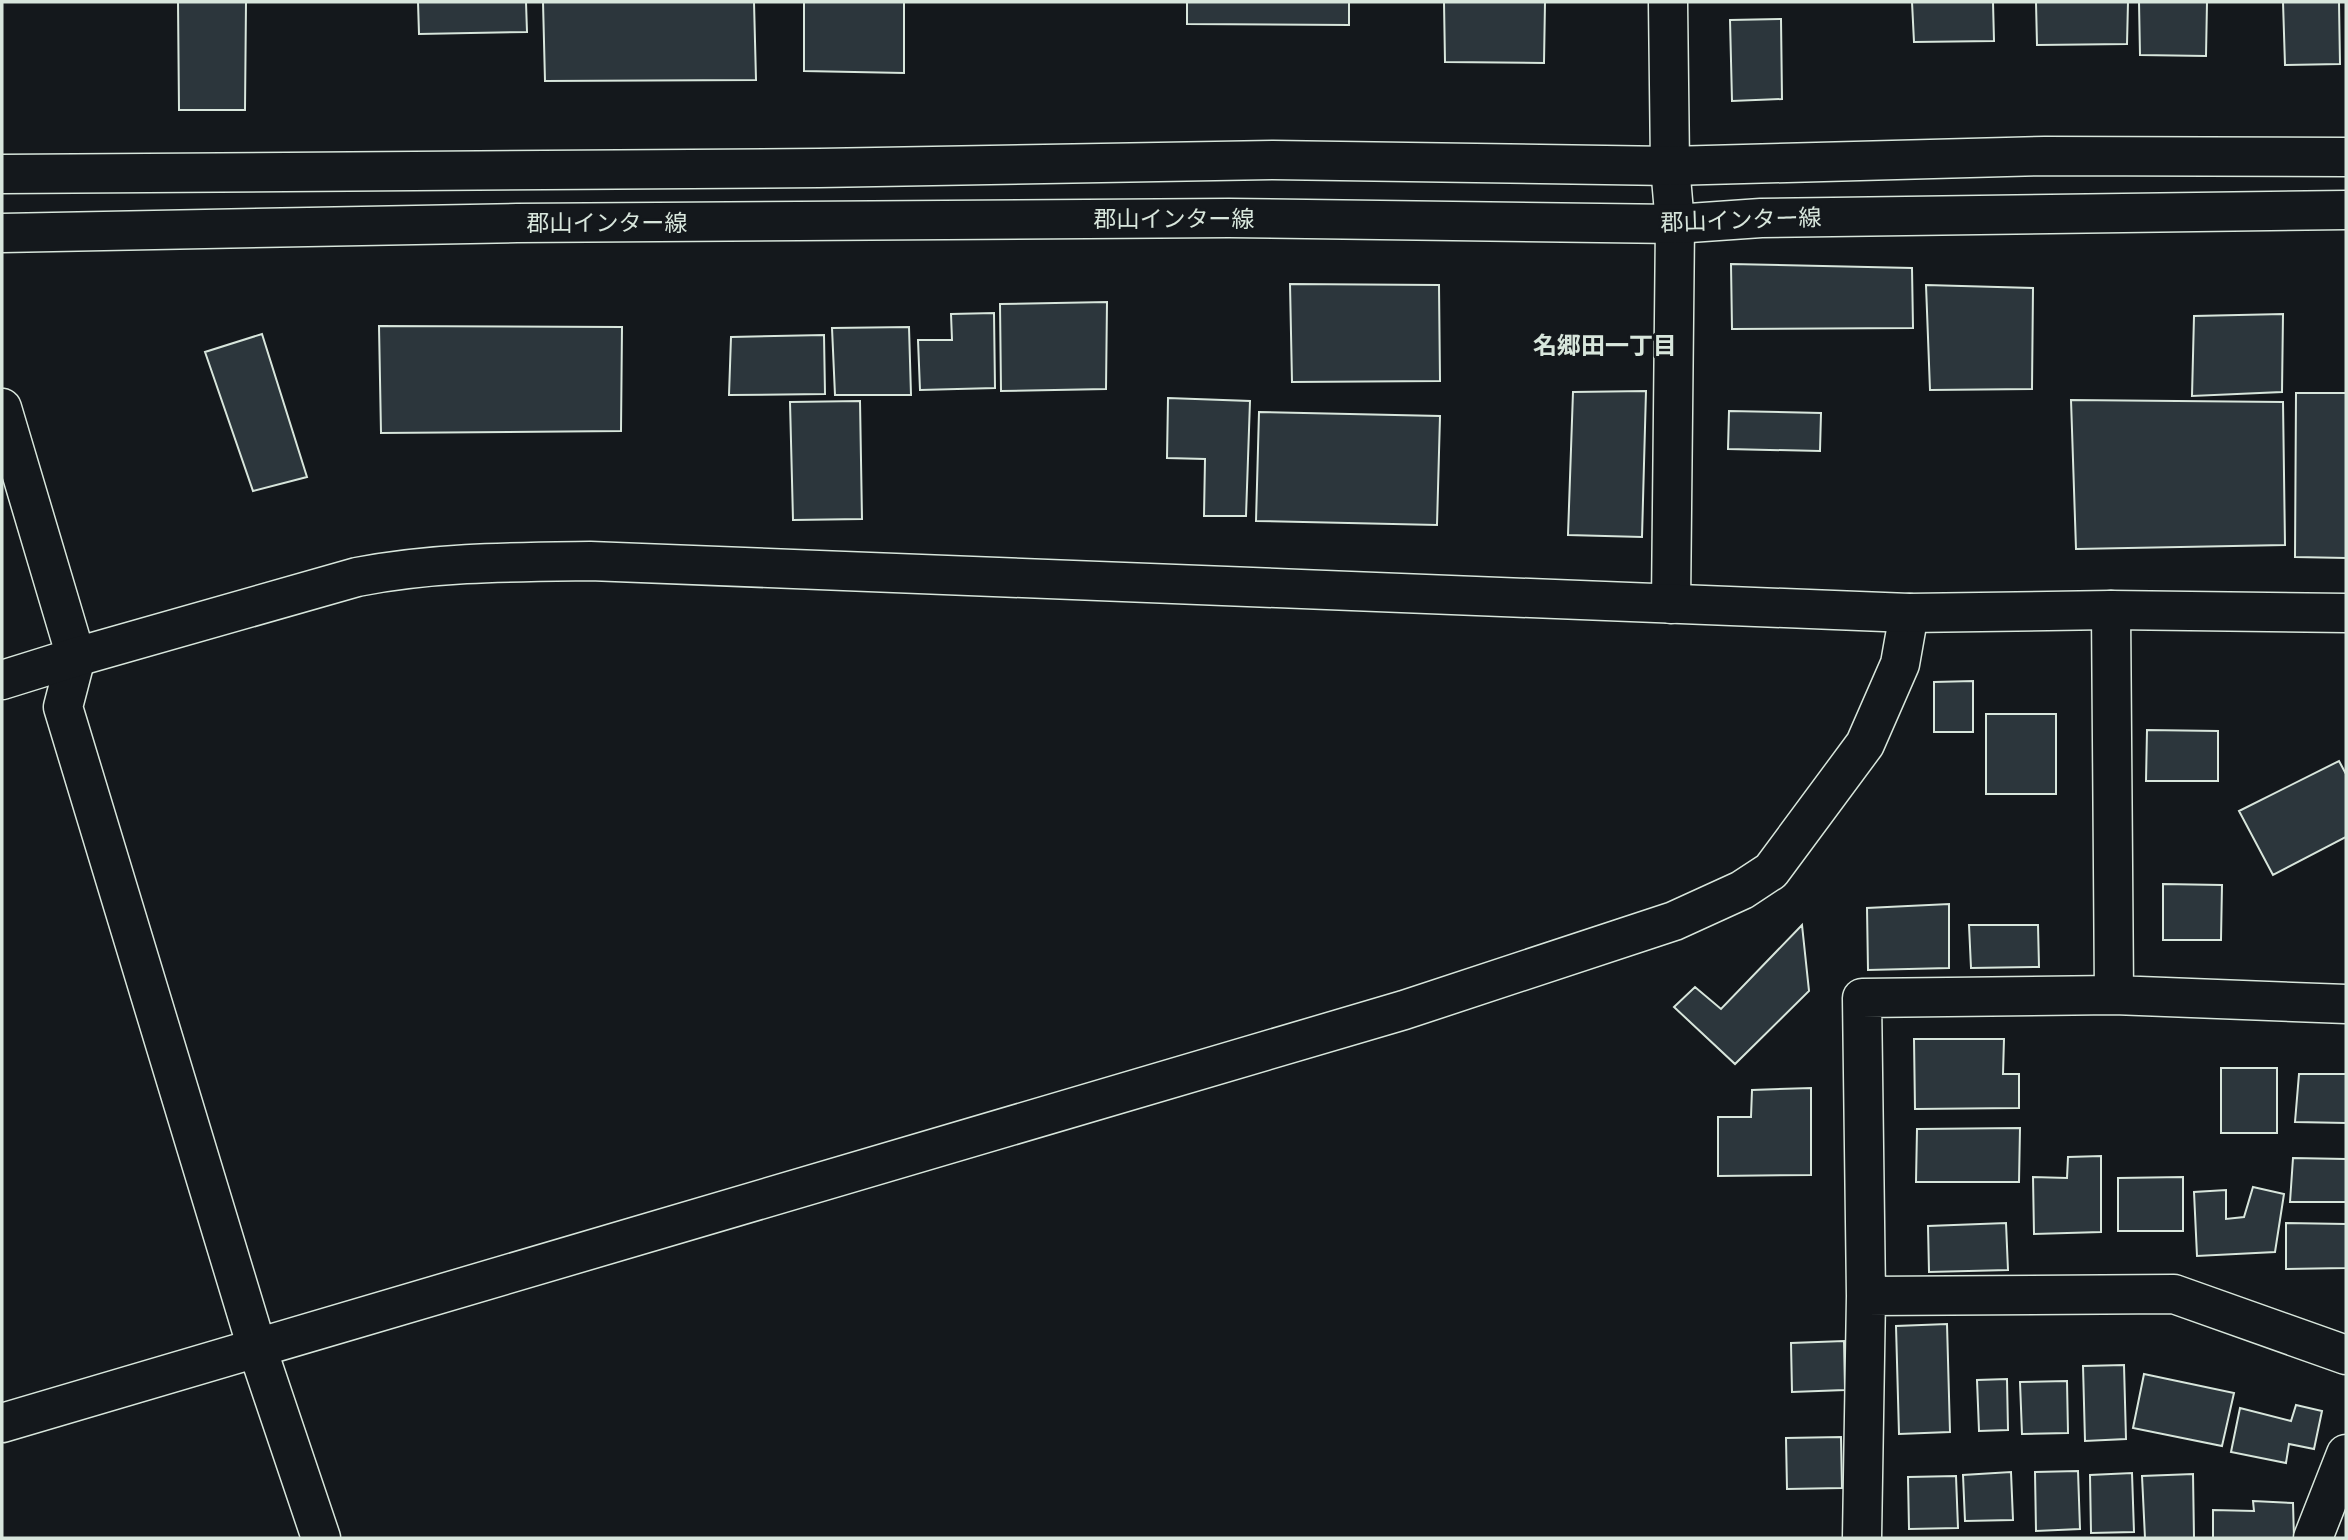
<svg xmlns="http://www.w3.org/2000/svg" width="2348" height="1540" font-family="Karla,'Noto Sans JP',sans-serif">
	<rect width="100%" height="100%" fill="#14181c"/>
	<path fill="#2c363c" stroke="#d8e6dc" stroke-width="2" d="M 178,2 L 246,2 L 245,110 L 179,110 Z
		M 418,2 L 526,2 L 527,32 L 419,34 Z
		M 543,2 L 754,2 L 756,80 L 545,81 Z
		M 804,2 L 904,2 L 904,73 L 804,71 Z
		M 1187,2 L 1349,2 L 1349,25 L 1187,24 Z
		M 1444,2 L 1545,2 L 1544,63 L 1445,62 Z
		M 1912,2 L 1993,2 L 1994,41 L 1914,42 Z
		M 2036,2 L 2128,2 L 2127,44 L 2037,45 Z
		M 2139,2 L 2207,2 L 2206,56 L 2140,55 Z
		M 2283,2 L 2339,2 L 2340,64 L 2285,65 Z
		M 1781,19 L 1782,99 L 1732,101 L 1730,20 Z
		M 1731,264 L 1912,268 L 1913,328 L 1732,329 Z
		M 1290,284 L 1439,285 L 1440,381 L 1292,382 Z
		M 1926,285 L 2033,288 L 2032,389 L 1930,390 Z
		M 1107,302 L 1106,389 L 1001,391 L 1000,304 Z
		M 994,313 L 995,388 L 920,390 L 918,340 L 952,340 L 951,314 Z
		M 2283,314 L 2282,392 L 2192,396 L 2194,316 Z
		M 379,326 L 622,327 L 621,431 L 381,433 Z
		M 909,327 L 911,395 L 835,395 L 832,328 Z
		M 262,334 L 307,477 L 253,491 L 205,352 Z
		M 824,335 L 825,394 L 729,395 L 731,337 Z
		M 1646,391 L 1642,537 L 1568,535 L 1573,392 Z
		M 2296,393 L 2346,393 L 2346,558 L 2295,557 Z
		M 1168,398 L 1250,401 L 1246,516 L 1204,516 L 1205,459 L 1167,458 Z
		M 2071,400 L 2283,402 L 2285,545 L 2076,549 Z
		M 860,401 L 862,519 L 793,520 L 790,402 Z
		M 1729,411 L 1821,413 L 1820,451 L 1728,449 Z
		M 1259,412 L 1440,416 L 1437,525 L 1256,521 Z
		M 1973,681 L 1973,732 L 1934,732 L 1934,682 Z
		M 1986,714 L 2056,714 L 2056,794 L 1986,794 Z
		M 2147,730 L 2218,731 L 2218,781 L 2146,781 Z
		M 2339,761 L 2346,774 L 2346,837 L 2273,875 L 2239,811 Z
		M 2163,884 L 2222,885 L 2221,940 L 2163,940 Z
		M 1949,904 L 1949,968 L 1868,970 L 1867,908 Z
		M 1802,925 L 1809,991 L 1735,1064 L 1674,1007 L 1695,987 L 1721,1009 Z
		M 1969,925 L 2038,925 L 2039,967 L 1971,968 Z
		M 1914,1039 L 2004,1039 L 2003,1074 L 2019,1074 L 2019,1108 L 1915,1109 Z
		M 2221,1068 L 2277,1068 L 2277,1133 L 2221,1133 Z
		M 2299,1074 L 2346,1074 L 2346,1123 L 2295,1122 Z
		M 1811,1088 L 1811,1175 L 1718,1176 L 1718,1117 L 1751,1117 L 1752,1090 Z
		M 2020,1128 L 2019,1182 L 1916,1182 L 1917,1129 Z
		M 2101,1156 L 2101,1232 L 2034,1234 L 2033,1177 L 2067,1178 L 2068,1157 Z
		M 2293,1158 L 2346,1159 L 2346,1202 L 2290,1202 Z
		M 2183,1177 L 2183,1231 L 2118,1231 L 2118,1178 Z
		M 2253,1187 L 2284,1194 L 2275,1252 L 2197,1256 L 2194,1192 L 2226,1190 L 2226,1219 L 2244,1217 Z
		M 2006,1223 L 2008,1270 L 1929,1272 L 1928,1226 Z
		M 2286,1223 L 2346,1224 L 2346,1268 L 2286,1269 Z
		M 1947,1324 L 1950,1432 L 1899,1434 L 1896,1326 Z
		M 1844,1341 L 1845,1390 L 1792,1392 L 1791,1343 Z
		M 2124,1365 L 2126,1439 L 2085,1441 L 2083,1366 Z
		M 2144,1374 L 2234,1393 L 2222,1446 L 2133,1428 Z
		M 2007,1379 L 2008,1430 L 1979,1431 L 1977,1380 Z
		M 2067,1381 L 2068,1433 L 2022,1434 L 2020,1382 Z
		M 2296,1405 L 2322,1411 L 2314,1449 L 2289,1444 L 2286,1463 L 2231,1452 L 2240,1408 L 2291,1421 Z
		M 1841,1437 L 1842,1488 L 1787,1489 L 1786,1438 Z
		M 2078,1471 L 2080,1529 L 2036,1531 L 2035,1472 Z
		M 2011,1472 L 2013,1520 L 1965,1521 L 1963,1475 Z
		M 2132,1473 L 2134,1532 L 2091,1533 L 2090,1475 Z
		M 2193,1474 L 2194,1538 L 2145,1538 L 2142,1476 Z
		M 1956,1476 L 1958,1528 L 1909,1529 L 1908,1477 Z
		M 2253,1501 L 2293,1503 L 2294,1538 L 2213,1538 L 2213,1510 L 2254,1511 Z"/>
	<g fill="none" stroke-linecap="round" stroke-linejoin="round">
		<g stroke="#d8e6dc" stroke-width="41">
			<path id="minor" d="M 1668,2 L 1670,166 L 1675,224 L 1671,604
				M 2,408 L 76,657 L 63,707 L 257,1348 L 321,1538
				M 2114,995 L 2346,1004
				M 1866,1296 L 2174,1294 L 2346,1355
				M 2,1423 L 1404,1010 L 1674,921 L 1742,890 L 1771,871 L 1865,744 L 1900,664 L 1909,613
				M 1862,1538 L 1866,1296 L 1862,998 L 2114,995 L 2111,610
				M 2313,1538 L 2346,1454"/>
		</g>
		<g stroke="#d8e6dc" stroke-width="41">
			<path id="tertiary" d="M 2,174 L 819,168 L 1273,160 L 1670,166 L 2045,156 L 2346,157
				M 2,233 L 517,223 L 1229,218 L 1675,224 L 1761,218 L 2346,210
				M 2,680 L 76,657 L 357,577 C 434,562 512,562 590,561 L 1909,613 L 2111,610 L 2346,613"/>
		</g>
		<use href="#minor" stroke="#14181c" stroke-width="38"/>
		<use href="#tertiary" stroke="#14181c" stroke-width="38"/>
	</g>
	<g text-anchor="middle" stroke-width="5" stroke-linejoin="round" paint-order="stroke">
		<g font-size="23" fill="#d8e6dc" stroke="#14181c">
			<text x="1174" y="227">郡山インター線</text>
			<text transform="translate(1741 220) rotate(-2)" y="8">郡山インター線</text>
			<text x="607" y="231">郡山インター線</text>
		</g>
		<g font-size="24" font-weight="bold" fill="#d8e6dc" stroke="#14181c">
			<text x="1605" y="354">名郷田一丁目</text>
		</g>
	</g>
	<rect width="2348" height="1540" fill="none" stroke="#d8e6dc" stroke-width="7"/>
</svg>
